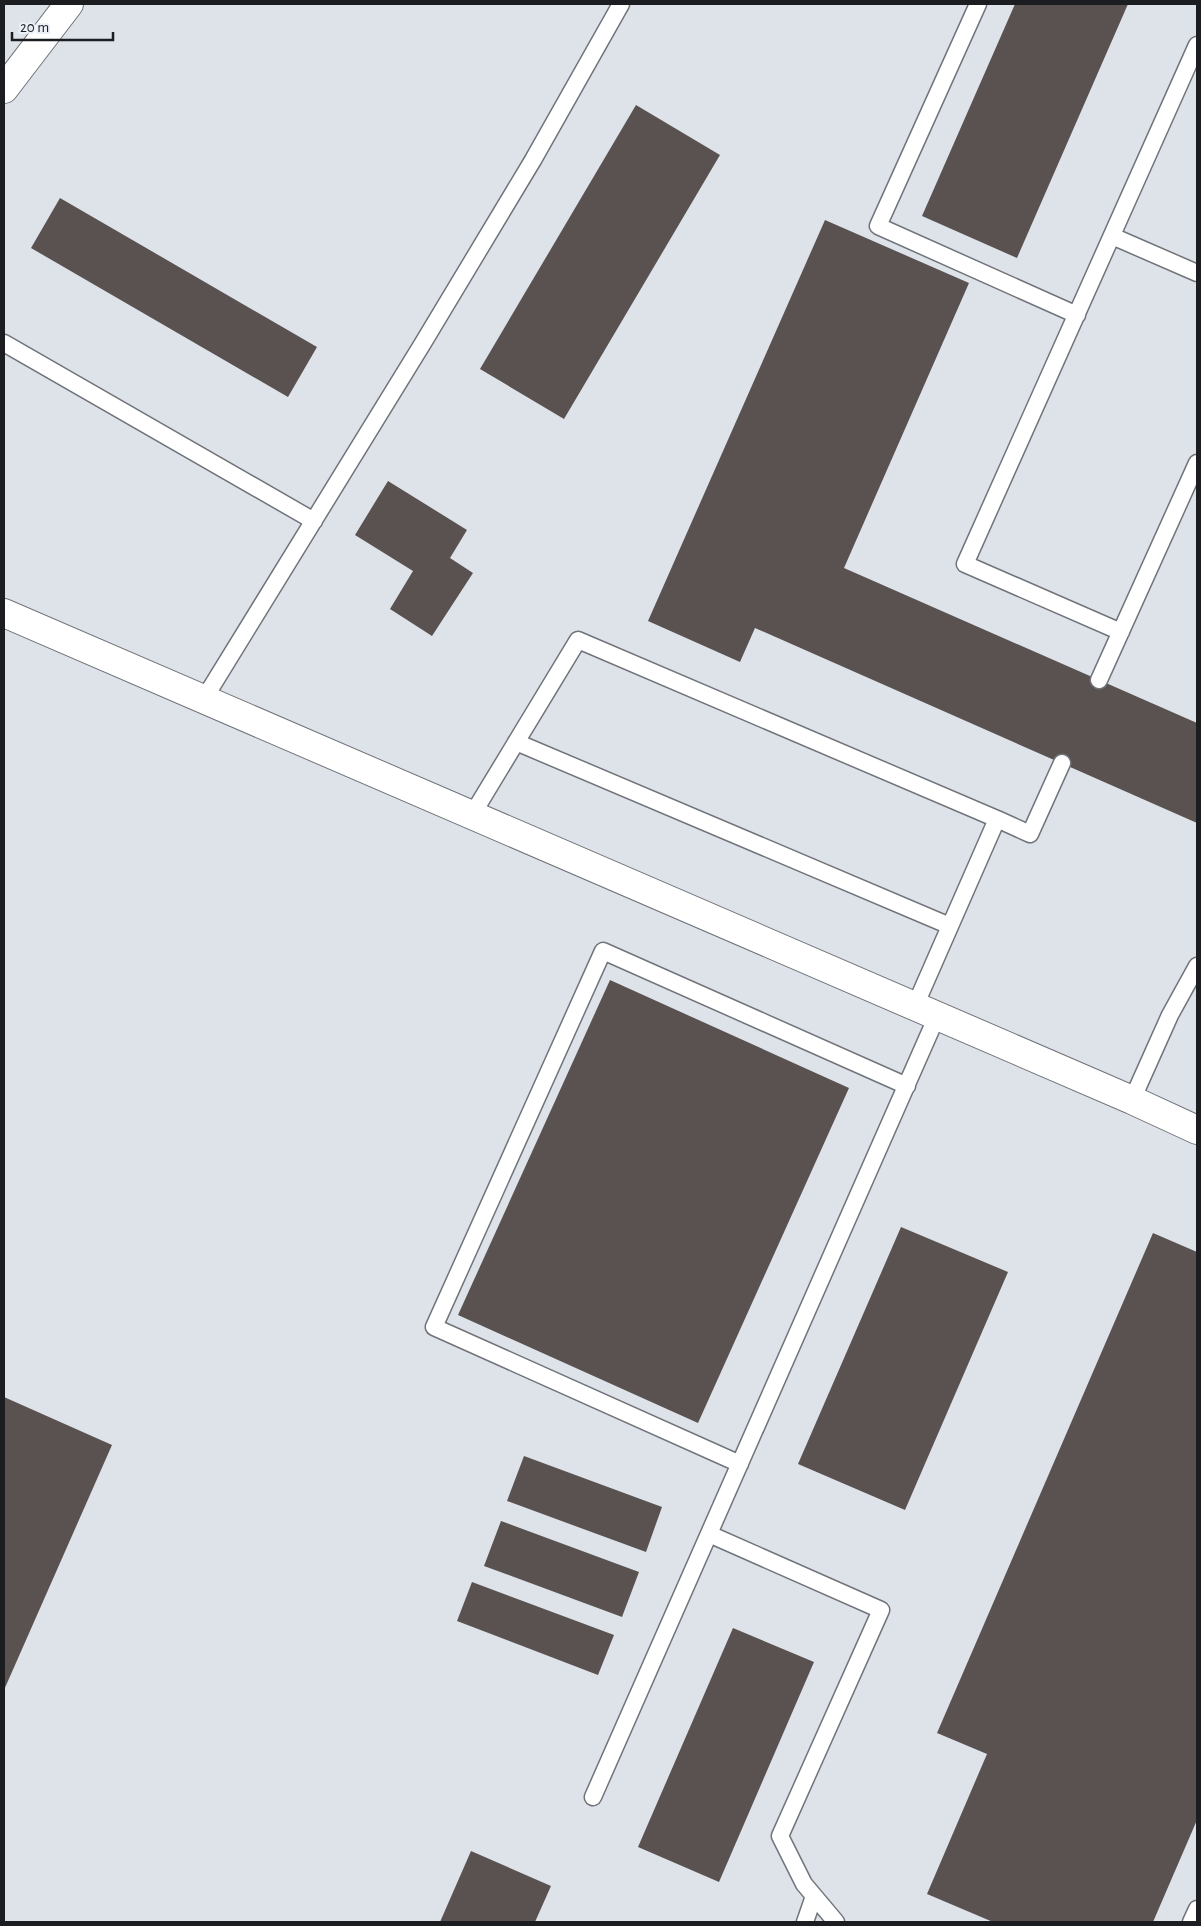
<svg xmlns="http://www.w3.org/2000/svg" width="1201" height="1926" font-family="'Alegreya Sans',sans-serif">
	<rect width="100%" height="100%" fill="#dee3ea"/>
	<path fill="#5a5251" d="M 1015,4 L 1128,4 L 1017,258 L 922,216 Z
		M 636,105 L 720,155 L 564,419 L 480,369 Z
		M 60,198 L 317,347 L 288,397 L 31,248 Z
		M 825,220 L 969,283 L 844,568 L 1197,723 L 1197,823 L 755,628 L 740,662 L 648,621 Z
		M 388,481 L 467,530 L 450,558 L 473,573 L 432,636 L 390,609 L 413,571 L 355,535 Z
		M 610,980 L 849,1088 L 698,1423 L 458,1315 Z
		M 901,1227 L 1008,1272 L 905,1510 L 798,1464 Z
		M 1153,1233 L 1197,1252 L 1197,1820 L 1153,1922 L 993,1922 L 927,1894 L 987,1754 L 937,1733 Z
		M 4,1397 L 112,1445 L 4,1690 Z
		M 524,1456 L 662,1507 L 646,1552 L 507,1501 Z
		M 501,1521 L 639,1572 L 622,1617 L 484,1566 Z
		M 472,1582 L 614,1635 L 598,1675 L 457,1621 Z
		M 733,1628 L 814,1662 L 719,1882 L 638,1847 Z
		M 471,1851 L 551,1886 L 535,1922 L 440,1922 Z"/>
	<g fill="none" stroke-linecap="round" stroke-linejoin="round">
		<g stroke="#70747a" stroke-width="19">
			<path id="lane" d="M 978,4 L 878,226 L 1077,315
				M 1112,236 L 1197,273
				M 4,343 L 314,521
				M 1121,632 L 965,564 L 1197,45
				M 1099,680 L 1197,463
				M 204,699 L 423,343 L 533,160 L 621,4
				M 516,742 L 950,926
				M 472,815 L 578,640 L 997,819 L 915,1006
				M 997,819 L 1030,834 L 1062,763
				M 1132,1100 L 1170,1015 L 1197,966
				M 740,1464 L 434,1327 L 603,951 L 907,1086
				M 709,1534 L 881,1610 L 780,1836 L 804,1884 L 836,1922
				M 593,1797 L 937,1016
				M 805,1922 L 814,1896
				M 1191,1922 L 1197,1909"/>
		</g>
		<g stroke="#70747a" stroke-width="30">
			<path id="street" d="M 4,89 L 69,4
				M 4,613 L 1132,1100 L 1197,1130"/>
		</g>
		<use href="#lane" stroke="#fff" stroke-width="16"/>
		<use href="#street" stroke="#fff" stroke-width="28"/>
	</g>
	<rect width="1201" height="1926" fill="none" stroke="#1b1d20" stroke-width="10"/>
	<path d="M12 32v8h101v-8" fill="none" stroke="#1b1d20" stroke-width="2.5"/>
	<text x="20" y="32" font-size="15" fill="#1b1d20" stroke="#ebf0f7" stroke-width="4" paint-order="stroke">20 m</text>
</svg>
